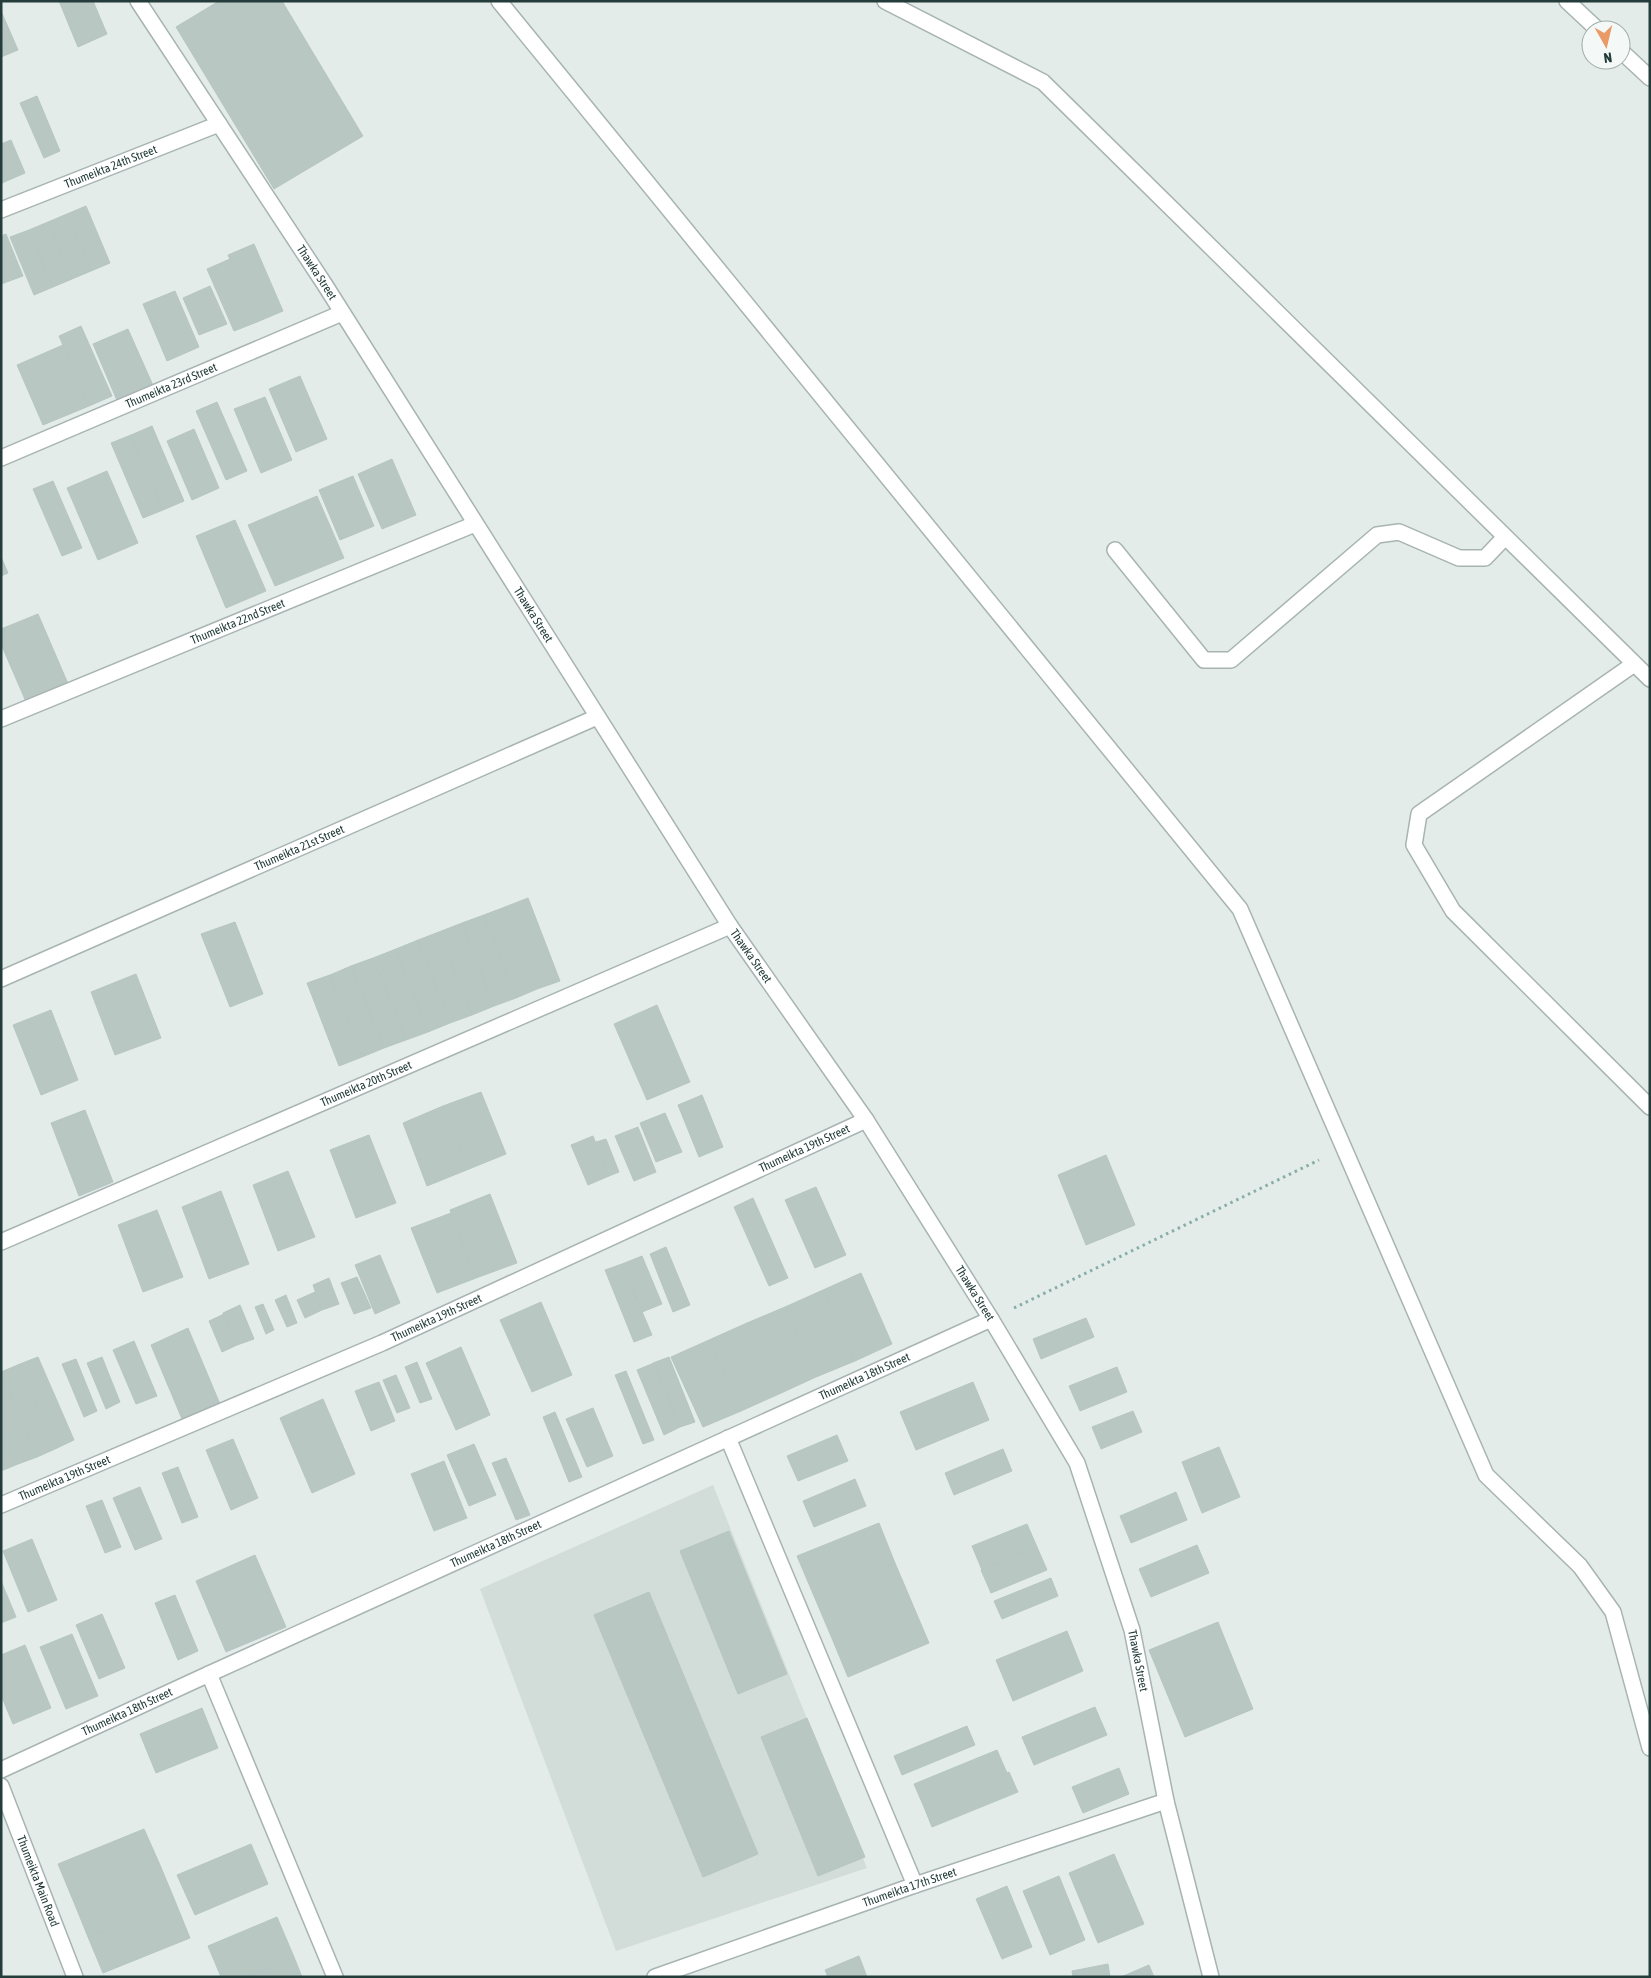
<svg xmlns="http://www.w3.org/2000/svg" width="1651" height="1978" font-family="'Asap Condensed',sans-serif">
	<rect width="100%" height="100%" fill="#e4ecea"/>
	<path fill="#d2dcd9" d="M 713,1485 L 867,1868 L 616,1951 L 480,1589 Z"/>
	<path fill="#b9c7c3" stroke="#b6c6c2" d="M 59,1 L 93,1 L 107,34 L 78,47 Z
		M 219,1 L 282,1 L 363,136 L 274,189 L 176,27 Z
		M 1,11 L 18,50 L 1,57 Z
		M 37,96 L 60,151 L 44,158 L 20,103 Z
		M 11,140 L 25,173 L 2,183 L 1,144 Z
		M 86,206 L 110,263 L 91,271 L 67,214 Z
		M 67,214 L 91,271 L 72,279 L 48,222 Z
		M 48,222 L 72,279 L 53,287 L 29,230 Z
		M 29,230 L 53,287 L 34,295 L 10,237 Z
		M 6,234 L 23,276 L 1,284 L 1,236 Z
		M 254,244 L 283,311 L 257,322 L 228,255 Z
		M 230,259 L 257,322 L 234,331 L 207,269 Z
		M 210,286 L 227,324 L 199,335 L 183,298 Z
		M 175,291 L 199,347 L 167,361 L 143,304 Z
		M 81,326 L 112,396 L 89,406 L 59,336 Z
		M 128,329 L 155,390 L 119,405 L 93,344 Z
		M 63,345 L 89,406 L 43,425 L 17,365 Z
		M 300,376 L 327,439 L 296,452 L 269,389 Z
		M 265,397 L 292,460 L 261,473 L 234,409 Z
		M 217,402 L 247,471 L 226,480 L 196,411 Z
		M 152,426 L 184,501 L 163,510 L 131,435 Z
		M 194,429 L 219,488 L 192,500 L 167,441 Z
		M 131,435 L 163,510 L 143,518 L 111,443 Z
		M 392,459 L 416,515 L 382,529 L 358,474 Z
		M 107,471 L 138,543 L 98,560 L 67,488 Z
		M 353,476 L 374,526 L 340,540 L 319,490 Z
		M 53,481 L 82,548 L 62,556 L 33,489 Z
		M 317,496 L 344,558 L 275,586 L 248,525 Z
		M 235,520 L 266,591 L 226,608 L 196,536 Z
		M 1,557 L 8,573 L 1,576 Z
		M 38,614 L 69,686 L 27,704 L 1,644 L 1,629 Z
		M 528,898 L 560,981 L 537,989 L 505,907 Z
		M 505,907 L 537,989 L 516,998 L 484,915 Z
		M 484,915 L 516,998 L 494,1006 L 462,923 Z
		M 235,922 L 263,994 L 230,1007 L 201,934 Z
		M 462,923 L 494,1006 L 472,1015 L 439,932 Z
		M 439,932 L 472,1015 L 450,1023 L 418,940 Z
		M 418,940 L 450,1023 L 428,1032 L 396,949 Z
		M 396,949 L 428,1032 L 406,1040 L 373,958 Z
		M 373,958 L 406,1040 L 384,1048 L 351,966 Z
		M 351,966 L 384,1048 L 362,1057 L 330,975 Z
		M 136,974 L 161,1038 L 115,1055 L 91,992 Z
		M 330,975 L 362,1057 L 339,1066 L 307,983 Z
		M 657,1005 L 690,1082 L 647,1100 L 614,1024 Z
		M 51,1010 L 78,1080 L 41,1095 L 13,1025 Z
		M 481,1092 L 506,1154 L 469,1169 L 443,1106 Z
		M 702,1095 L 723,1147 L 699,1157 L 678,1105 Z
		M 443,1106 L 469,1169 L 427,1186 L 403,1123 Z
		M 85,1110 L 113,1182 L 79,1196 L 51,1123 Z
		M 665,1113 L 682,1152 L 656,1162 L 640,1123 Z
		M 638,1127 L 656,1172 L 634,1181 L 615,1136 Z
		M 369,1135 L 396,1203 L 356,1218 L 330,1150 Z
		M 593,1136 L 609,1176 L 588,1185 L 571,1145 Z
		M 606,1139 L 619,1172 L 609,1176 L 596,1142 Z
		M 1106,1155 L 1135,1225 L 1086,1245 L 1058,1175 Z
		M 288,1171 L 315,1237 L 278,1251 L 253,1185 Z
		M 816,1187 L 846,1255 L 815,1268 L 785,1200 Z
		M 221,1191 L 249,1264 L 209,1279 L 182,1207 Z
		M 490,1194 L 517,1263 L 476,1278 L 450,1210 Z
		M 753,1198 L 788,1278 L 769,1286 L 734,1207 Z
		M 157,1210 L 183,1277 L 143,1292 L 118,1225 Z
		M 451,1213 L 476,1278 L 437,1293 L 411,1228 Z
		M 666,1247 L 690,1305 L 673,1312 L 650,1254 Z
		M 380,1255 L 400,1303 L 375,1314 L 355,1265 Z
		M 642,1256 L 662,1304 L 642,1312 L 622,1264 Z
		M 622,1264 L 652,1335 L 634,1342 L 605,1270 Z
		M 861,1273 L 892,1344 L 855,1361 L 823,1290 Z
		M 357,1277 L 371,1308 L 354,1314 L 341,1283 Z
		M 329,1278 L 339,1304 L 322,1310 L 313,1285 Z
		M 823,1290 L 855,1361 L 816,1377 L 785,1307 Z
		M 315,1292 L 322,1310 L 305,1318 L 297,1300 Z
		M 286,1295 L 297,1323 L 287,1327 L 275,1300 Z
		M 541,1302 L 572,1375 L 532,1392 L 500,1320 Z
		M 263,1304 L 274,1330 L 266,1334 L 255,1307 Z
		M 240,1305 L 254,1339 L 237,1345 L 223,1313 Z
		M 785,1307 L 816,1377 L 779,1394 L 747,1323 Z
		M 224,1314 L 237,1345 L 222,1352 L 209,1321 Z
		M 1086,1318 L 1094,1337 L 1041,1359 L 1033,1339 Z
		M 747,1323 L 779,1394 L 741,1411 L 709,1340 Z
		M 188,1328 L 220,1404 L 182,1419 L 151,1345 Z
		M 709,1340 L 741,1411 L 703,1427 L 671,1357 Z
		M 134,1341 L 157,1396 L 136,1404 L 113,1350 Z
		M 461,1347 L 490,1415 L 456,1430 L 426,1363 Z
		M 38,1357 L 74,1440 L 55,1449 L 20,1364 Z
		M 102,1357 L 120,1402 L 106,1409 L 87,1363 Z
		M 669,1357 L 695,1422 L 680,1427 L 653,1363 Z
		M 76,1359 L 97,1411 L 84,1417 L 62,1364 Z
		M 417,1362 L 432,1399 L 420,1403 L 405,1367 Z
		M 654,1363 L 680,1427 L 664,1435 L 637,1370 Z
		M 20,1364 L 55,1449 L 37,1457 L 1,1372 Z
		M 1117,1367 L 1127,1392 L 1080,1411 L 1069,1386 Z
		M 626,1371 L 654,1440 L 643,1444 L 615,1375 Z
		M 1,1372 L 37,1457 L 18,1464 L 1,1424 Z
		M 396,1375 L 410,1408 L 397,1413 L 383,1380 Z
		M 379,1382 L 395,1421 L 371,1431 L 355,1391 Z
		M 973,1382 L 989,1420 L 916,1450 L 900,1412 Z
		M 323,1399 L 355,1474 L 312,1493 L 280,1418 Z
		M 593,1408 L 613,1456 L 587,1467 L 566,1419 Z
		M 1133,1411 L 1142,1432 L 1101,1449 L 1092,1427 Z
		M 555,1412 L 582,1477 L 569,1482 L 543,1417 Z
		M 1,1424 L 18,1464 L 1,1471 Z
		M 837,1435 L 848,1461 L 798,1481 L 787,1456 Z
		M 233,1439 L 258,1498 L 231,1510 L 206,1450 Z
		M 474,1444 L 496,1495 L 469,1506 L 447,1455 Z
		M 1219,1447 L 1240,1497 L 1202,1513 L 1182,1462 Z
		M 1003,1449 L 1012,1471 L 954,1495 L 945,1473 Z
		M 506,1458 L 530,1515 L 516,1520 L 492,1463 Z
		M 444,1461 L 467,1518 L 434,1531 L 411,1474 Z
		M 178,1467 L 198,1517 L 182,1523 L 162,1473 Z
		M 855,1479 L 866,1506 L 814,1527 L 803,1501 Z
		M 140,1487 L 162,1539 L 135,1550 L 113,1498 Z
		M 1176,1492 L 1187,1520 L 1131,1543 L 1120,1516 Z
		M 102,1500 L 121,1547 L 105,1553 L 86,1506 Z
		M 879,1523 L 895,1563 L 814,1596 L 797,1556 Z
		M 1027,1524 L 1037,1547 L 982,1570 L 972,1546 Z
		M 729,1531 L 787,1674 L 738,1694 L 680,1551 Z
		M 32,1539 L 57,1600 L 28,1612 L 3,1551 Z
		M 1197,1545 L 1209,1573 L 1151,1597 L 1139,1569 Z
		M 1037,1547 L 1047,1570 L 991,1593 L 981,1570 Z
		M 255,1555 L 286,1627 L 226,1652 L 196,1581 Z
		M 895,1563 L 912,1603 L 831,1636 L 814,1596 Z
		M 1051,1578 L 1058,1596 L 1002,1619 L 994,1601 Z
		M 1,1581 L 16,1617 L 1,1623 Z
		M 649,1592 L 758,1854 L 703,1877 L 594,1615 Z
		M 175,1595 L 198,1651 L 178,1660 L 155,1603 Z
		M 912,1603 L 929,1643 L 848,1677 L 831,1636 Z
		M 102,1614 L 125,1668 L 99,1679 L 76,1625 Z
		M 1218,1622 L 1253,1709 L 1185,1737 L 1149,1650 Z
		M 1067,1631 L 1083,1671 L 1013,1701 L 996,1660 Z
		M 72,1634 L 98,1696 L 66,1709 L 40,1647 Z
		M 25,1645 L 51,1708 L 13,1724 L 1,1695 L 1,1655 Z
		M 1095,1707 L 1107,1735 L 1034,1765 L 1022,1737 Z
		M 202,1708 L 218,1748 L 156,1773 L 140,1734 Z
		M 807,1718 L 865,1857 L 818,1876 L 761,1737 Z
		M 967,1726 L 975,1745 L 902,1775 L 894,1756 Z
		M 997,1750 L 1007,1773 L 924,1807 L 914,1784 Z
		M 1119,1768 L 1129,1794 L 1083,1813 L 1072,1787 Z
		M 1009,1772 L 1018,1792 L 932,1827 L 924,1807 Z
		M 144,1829 L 160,1865 L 73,1900 L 58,1864 Z
		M 251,1844 L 268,1884 L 195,1915 L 177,1875 Z
		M 1114,1854 L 1144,1924 L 1098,1943 L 1069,1873 Z
		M 160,1865 L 175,1901 L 88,1937 L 73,1900 Z
		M 1059,1876 L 1085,1940 L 1050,1955 L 1023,1891 Z
		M 1007,1886 L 1032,1947 L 1002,1959 L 976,1899 Z
		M 175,1901 L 190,1938 L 103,1973 L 88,1937 Z
		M 277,1917 L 294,1957 L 248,1977 L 221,1977 L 208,1946 Z
		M 859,1956 L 867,1977 L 828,1977 L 825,1970 Z
		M 294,1957 L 302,1977 L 248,1977 Z
		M 1108,1964 L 1110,1977 L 1073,1977 L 1072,1971 Z
		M 1149,1965 L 1154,1977 L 1121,1977 Z"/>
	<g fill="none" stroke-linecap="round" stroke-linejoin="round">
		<g stroke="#a7b4b2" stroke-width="18">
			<path id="service" d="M 1115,550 L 1204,660 L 1231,660 L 1377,535 L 1399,532 L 1459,558 L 1485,558 L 1505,537
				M 1634,664 L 1419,814 L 1414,845 L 1453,911 L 1650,1107"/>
		</g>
		<g stroke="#a7b4b2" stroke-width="18">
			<g id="minor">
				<path id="s1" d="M 138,1 L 325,285 L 730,926 L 866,1120 L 991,1319 L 1077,1463 L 1132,1630 L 1166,1801 L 1211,1977"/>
				<path d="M 499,1 L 1240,909 L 1486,1475 L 1580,1566 L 1613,1612 L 1650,1748"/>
				<path d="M 885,1 L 1043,82 L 1650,679"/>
				<path d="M 1567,1 L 1598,30"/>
				<path d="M 1621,51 L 1650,78"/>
				<path id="s2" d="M 1,210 L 219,124"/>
				<path id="s3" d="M 1,458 L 342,313"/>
				<path id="s4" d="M 1,719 L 475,524"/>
				<path id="s5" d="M 1,979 L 597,717"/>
				<path id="s6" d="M 1,1242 L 730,926"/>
				<path d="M 728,1438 L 915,1885"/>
				<path id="s7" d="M 1,1505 L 382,1343 L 866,1120"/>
				<path d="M 209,1674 L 335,1977"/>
				<path id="s8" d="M 1,1770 L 209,1674 L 991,1319"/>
				<path id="s9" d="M 1,1786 L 75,1977"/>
				<path id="s10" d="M 655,1977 L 915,1885 L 1166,1801"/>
			</g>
		</g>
		<path stroke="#86aea7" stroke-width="3" stroke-dasharray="2.5 4" stroke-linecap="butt" d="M 1014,1308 L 1319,1160"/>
		<use href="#service" stroke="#fff" stroke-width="15"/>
		<use href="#minor" stroke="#fff" stroke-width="15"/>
	</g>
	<g text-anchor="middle" stroke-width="4" stroke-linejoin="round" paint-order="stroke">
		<g font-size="12" fill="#243d3a" stroke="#f4f9f7">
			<text dy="4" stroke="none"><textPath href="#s2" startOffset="118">Thumeikta 24th Street</textPath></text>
			<text dy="4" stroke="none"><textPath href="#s1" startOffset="325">Thawka Street</textPath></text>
			<text dy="4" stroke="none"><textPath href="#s3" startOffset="185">Thumeikta 23rd Street</textPath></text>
			<text dy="4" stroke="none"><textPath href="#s1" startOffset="730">Thawka Street</textPath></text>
			<text dy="4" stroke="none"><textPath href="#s4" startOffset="256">Thumeikta 22nd Street</textPath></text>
			<text dy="4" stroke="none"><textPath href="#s5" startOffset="326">Thumeikta 21st Street</textPath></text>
			<text dy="4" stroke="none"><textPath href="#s1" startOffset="1135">Thawka Street</textPath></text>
			<text dy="4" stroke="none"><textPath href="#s6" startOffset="398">Thumeikta 20th Street</textPath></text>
			<text dy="4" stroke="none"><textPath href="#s7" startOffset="879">Thumeikta 19th Street</textPath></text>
			<text dy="4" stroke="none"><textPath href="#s1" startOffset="1540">Thawka Street</textPath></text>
			<text dy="4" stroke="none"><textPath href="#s7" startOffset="474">Thumeikta 19th Street</textPath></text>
			<text dy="4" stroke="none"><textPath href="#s8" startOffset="949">Thumeikta 18th Street</textPath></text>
			<text dy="4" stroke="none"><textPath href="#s7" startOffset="69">Thumeikta 19th Street</textPath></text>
			<text dy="4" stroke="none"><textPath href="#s8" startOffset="544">Thumeikta 18th Street</textPath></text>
			<text dy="4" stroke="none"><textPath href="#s1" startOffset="1945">Thawka Street</textPath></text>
			<text dy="4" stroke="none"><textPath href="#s8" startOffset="139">Thumeikta 18th Street</textPath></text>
			<text dy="4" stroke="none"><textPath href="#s9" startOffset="102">Thumeikta Main Road</textPath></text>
			<text dy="4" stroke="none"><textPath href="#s10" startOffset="270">Thumeikta 17th Street</textPath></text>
		</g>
	</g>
	<rect width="1651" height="1978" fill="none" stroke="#243d3a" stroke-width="5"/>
	<g transform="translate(1606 45) rotate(172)"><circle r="24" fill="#f4f9f7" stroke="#a1aeab"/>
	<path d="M0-4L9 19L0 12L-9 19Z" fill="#e99a66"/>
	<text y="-8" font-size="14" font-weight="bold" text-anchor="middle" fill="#243d3a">N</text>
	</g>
</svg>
